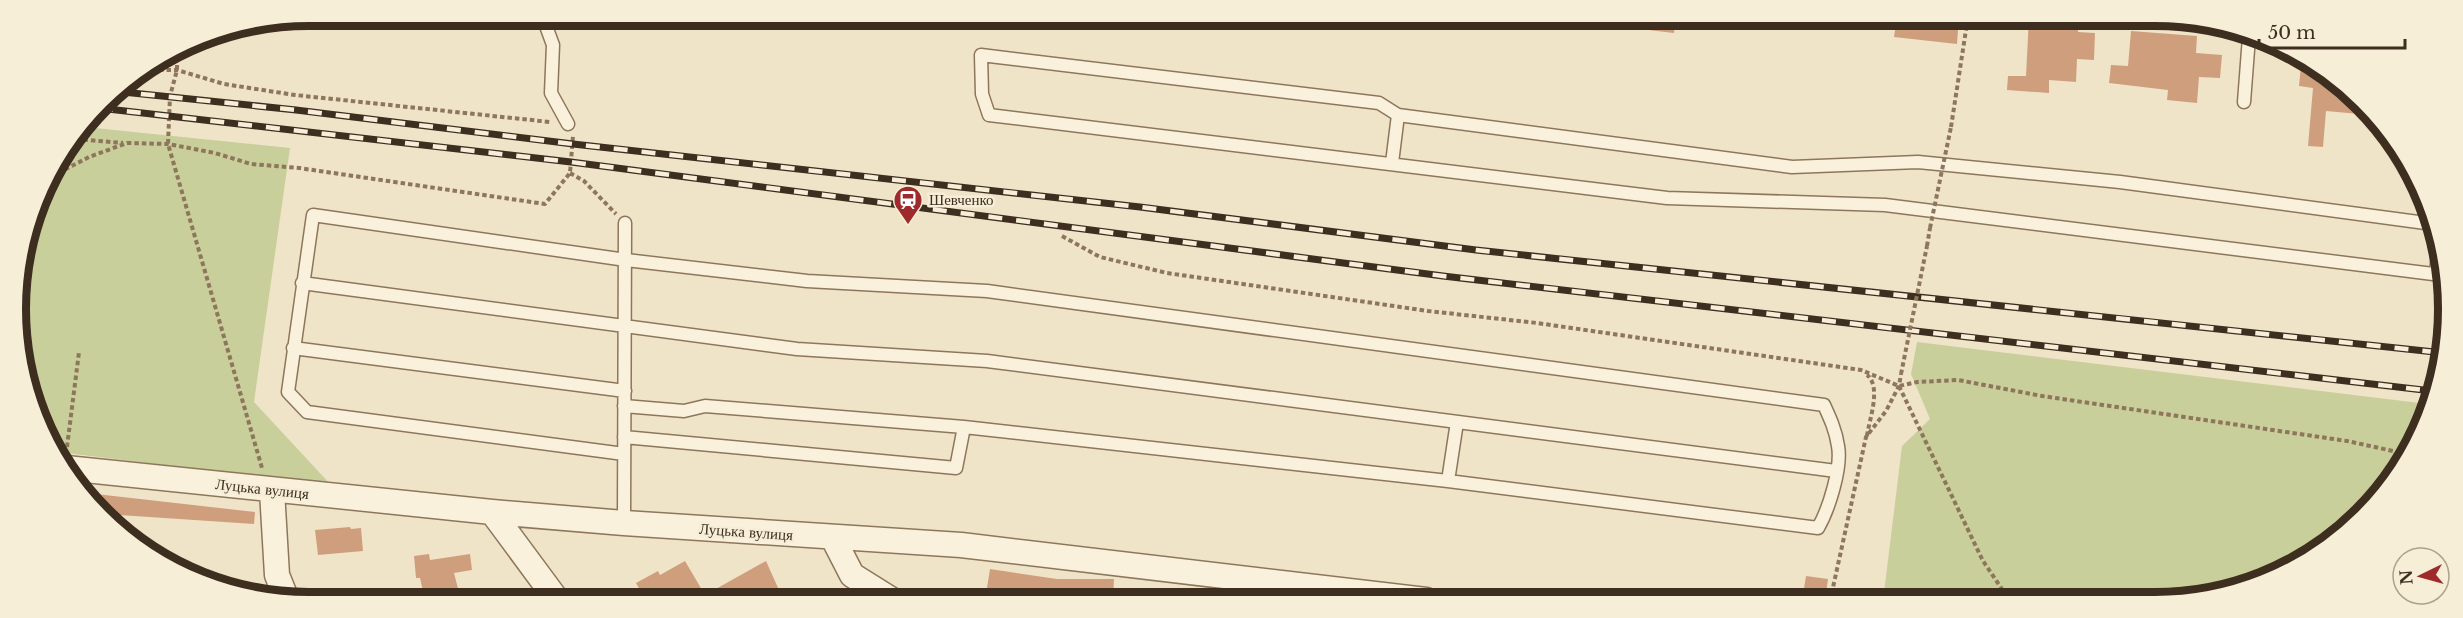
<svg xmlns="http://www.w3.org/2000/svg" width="2463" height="618" font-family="'Libre Baskerville',serif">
	<rect width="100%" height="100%" fill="#f0e4c8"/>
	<path fill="#c9cf9b" d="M 85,127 L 290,148 L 254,402 L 332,486 L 58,452 L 25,385 L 16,289 L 45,179 Z
		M 1917,342 L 2428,404 L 2418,439 L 2362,517 L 2284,573 L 2192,601 L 1883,601 L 1902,446 L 1930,419 L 1911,374 Z"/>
	<path fill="#cf9f7d" d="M 1624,17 L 1676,17 L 1674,33 L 1623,27 Z
		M 1897,17 L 1959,17 L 1957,44 L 1894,37 Z
		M 2029,17 L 2079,17 L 2078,32 L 2095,33 L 2094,60 L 2077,59 L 2076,82 L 2049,80 L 2049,93 L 2007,90 L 2008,76 L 2026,76 Z
		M 2131,31 L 2197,36 L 2196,53 L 2222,55 L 2220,78 L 2199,77 L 2197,103 L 2167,100 L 2168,90 L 2109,83 L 2111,65 L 2128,66 Z
		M 2302,55 L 2370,115 L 2326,111 L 2323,147 L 2308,146 L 2313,88 L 2299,86 Z
		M 96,494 L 255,512 L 254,524 L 119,515 L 102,511 L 95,505 Z
		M 350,527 L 351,529 L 361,528 L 363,551 L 318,555 L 315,530 Z
		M 429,554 L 430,560 L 470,554 L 472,570 L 454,573 L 461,600 L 425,600 L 420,578 L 416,578 L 414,556 Z
		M 685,561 L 705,595 L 766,561 L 779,590 L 756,600 L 646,600 L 636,583 L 658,571 L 660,575 Z
		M 990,569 L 1057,579 L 1114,579 L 1113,600 L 985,600 Z
		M 1806,576 L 1828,579 L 1825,601 L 1802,601 Z"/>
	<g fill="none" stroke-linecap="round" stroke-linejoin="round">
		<g stroke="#8d765c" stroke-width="15">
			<path id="lane" d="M 542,15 L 553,45 L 551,93 L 568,124
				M 2244,102 L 2249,37
				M 1392,163 L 1398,115
				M 2433,224 L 2120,182 L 1918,162 L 1792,167 L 1398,115 L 1379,103 L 981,55 L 982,94 L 989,115 L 1667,198 L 1885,205 L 2441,275
				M 2436,274 L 2439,243
				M 302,283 L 797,349 L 987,361 L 1836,471
				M 293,348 L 625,391
				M 624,437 L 956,468 L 964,427
				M 624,454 L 307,412 L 288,392 L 313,215 L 626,260 L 807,281 L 987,291 L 1824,405 C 1830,418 1836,431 1838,446 C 1842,467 1829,509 1818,528 L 1448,481 L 964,427 L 705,406 L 684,411 L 624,406
				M 1448,481 L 1457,422
				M 624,523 L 625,223"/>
		</g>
		<g stroke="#8d765c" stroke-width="27">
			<path id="street" d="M 66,468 L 492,512 L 624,523 L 961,545 L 1426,600
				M 272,491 L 277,575 L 287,600
				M 492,512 L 557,600
				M 833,538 L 852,575 L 892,600"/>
		</g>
		<path stroke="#8d765c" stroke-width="4" stroke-dasharray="4.5 3" stroke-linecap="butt" d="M 177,50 L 177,70 L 170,96 L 168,144 L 262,468
			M 144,70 L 177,70 L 224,84 L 295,95 L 550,122
			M 1951,127 L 1968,17
			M 76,139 L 123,143
			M 570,173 L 584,181 L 616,214
			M 45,180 L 89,157 L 127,143 L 168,144 L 215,153 L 251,164 L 299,168 L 545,204 L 570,173 L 573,136
			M 1062,236 L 1100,257 L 1167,273 L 1428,311 L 1537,323 L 1861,370 L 1899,386 L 1917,382 L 1958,380 L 2042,396 L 2347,441 L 2407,454
			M 1927,246 L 1930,228
			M 1899,386 L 1983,561 L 2010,601
			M 1867,436 C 1869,420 1882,387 1867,375
			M 67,447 L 79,352
			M 1830,601 L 1866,437 L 1886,411 L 1899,386 L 1901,374"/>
		<use href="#lane" stroke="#faf1dc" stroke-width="12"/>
		<use href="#street" stroke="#faf1dc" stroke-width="24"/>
		<g stroke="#3d2e20" stroke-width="7">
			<path id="rail" d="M 113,91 L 296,110 L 573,144 L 1140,207 L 1476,250 L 2444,353
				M 99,108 L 571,162 L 1443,276 L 2432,391"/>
		</g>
		<use href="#rail" stroke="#f7eed8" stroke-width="4.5" stroke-dasharray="14" stroke-linecap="butt"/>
		<path stroke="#8d765c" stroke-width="4" stroke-dasharray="4.5 3" stroke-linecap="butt" d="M 1930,228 L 1951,127
			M 1901,374 L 1927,246"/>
	</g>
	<defs>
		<g id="station-pin" transform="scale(1.5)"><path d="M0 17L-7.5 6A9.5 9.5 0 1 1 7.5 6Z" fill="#9e2a2b" stroke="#f7eed8"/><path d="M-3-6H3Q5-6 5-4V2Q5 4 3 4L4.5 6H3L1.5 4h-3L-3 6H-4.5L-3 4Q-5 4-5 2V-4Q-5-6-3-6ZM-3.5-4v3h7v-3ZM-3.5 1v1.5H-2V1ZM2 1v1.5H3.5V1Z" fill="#fff"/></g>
	</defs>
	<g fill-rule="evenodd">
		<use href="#station-pin" x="908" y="200"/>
	</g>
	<g text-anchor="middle" stroke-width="5" stroke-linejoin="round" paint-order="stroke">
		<g font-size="15" fill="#3d2e20" stroke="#f7eed8" text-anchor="start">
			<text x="929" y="205">Шевченко</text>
		</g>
		<g font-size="15" fill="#3d2e20" stroke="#f7eed8">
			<text transform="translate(262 489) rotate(6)" y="5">Луцька вулиця</text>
			<text transform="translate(746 532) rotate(4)" y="5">Луцька вулиця</text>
		</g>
	</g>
	<path d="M0 0H2463V618H0ZM309 26H2155A283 283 0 0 1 2438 309V309A283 283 0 0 1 2155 592H309A283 283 0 0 1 26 309V309A283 283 0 0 1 309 26Z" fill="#f7eed8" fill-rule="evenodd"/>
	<path fill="none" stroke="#3d2e20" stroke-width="8" d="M309 26H2155A283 283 0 0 1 2438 309V309A283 283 0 0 1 2155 592H309A283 283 0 0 1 26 309V309A283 283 0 0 1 309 26Z"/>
	<g transform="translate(2421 576) rotate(265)"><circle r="28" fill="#f7eed8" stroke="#ada18e" stroke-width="1.5"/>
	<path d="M0-4.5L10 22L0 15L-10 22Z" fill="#9e2a2b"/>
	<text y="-9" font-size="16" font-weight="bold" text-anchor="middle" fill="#3d2e20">N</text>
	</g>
	<path d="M2259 39v9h146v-9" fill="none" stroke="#3d2e20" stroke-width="3"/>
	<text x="2268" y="39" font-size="18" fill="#3d2e20" stroke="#f7eed8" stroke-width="4.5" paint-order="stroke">50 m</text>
</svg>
